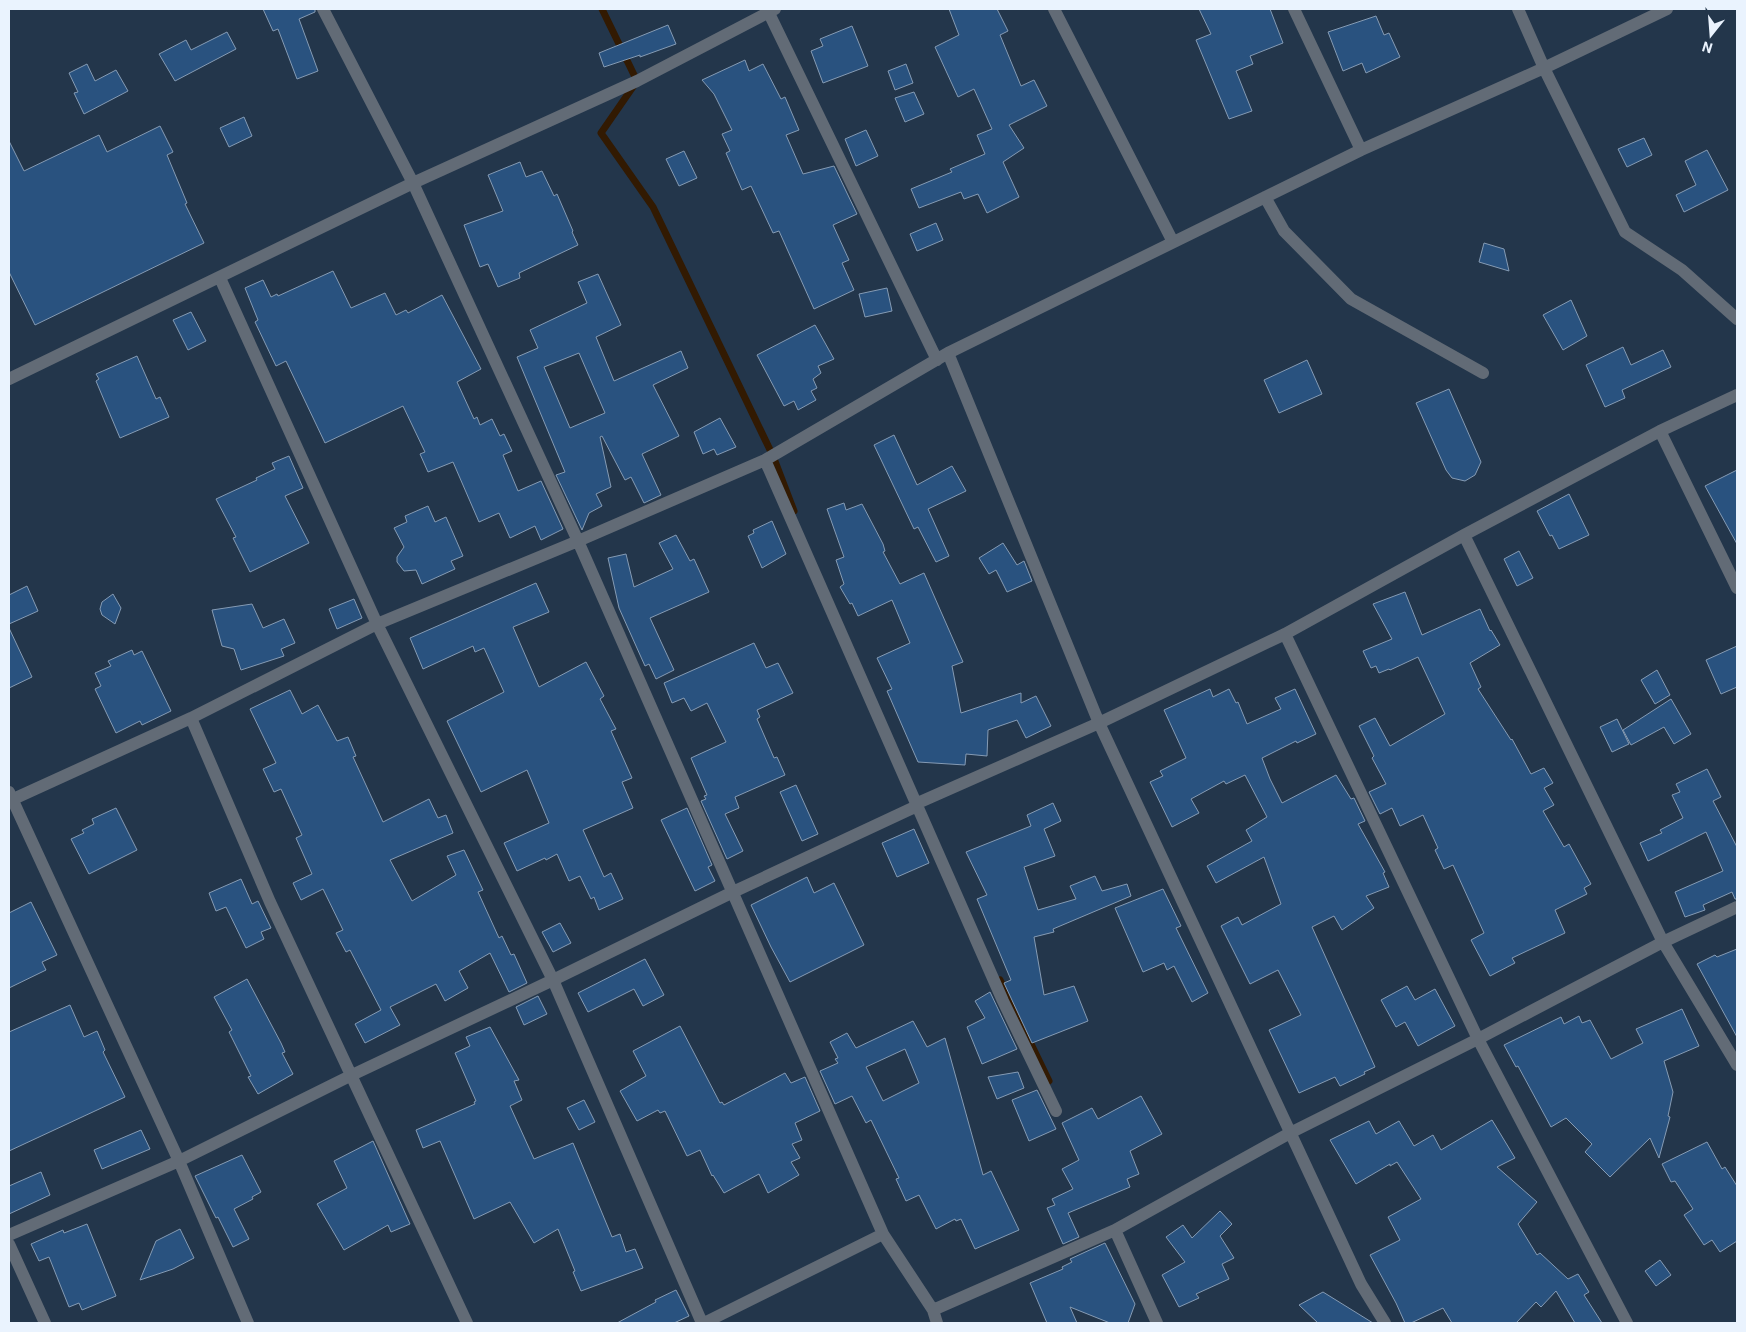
<svg xmlns="http://www.w3.org/2000/svg" width="1746" height="1332" font-family="Roboto,sans-serif">
	<rect width="100%" height="100%" fill="#23364b"/>
	<g fill="none" stroke-linecap="round" stroke-linejoin="round">
		<path stroke="#321a02" stroke-width="7" d="M 602,9 L 637,81 L 601,133 L 653,207 L 773,456 L 794,511
			M 1000,980 L 1049,1081"/>
	</g>
	<path fill="#29527f" stroke="#859bb4" fill-rule="evenodd" d="M 263,9 L 315,9 L 315,12 L 299,19 L 318,71 L 297,79 L 278,29 L 273,31 Z
		M 949,9 L 997,9 L 1008,31 L 1000,35 L 1021,86 L 1034,80 L 1047,106 L 1009,125 L 1024,148 L 1003,162 L 1019,197 L 987,213 L 978,194 L 964,199 L 961,192 L 919,208 L 911,189 L 952,172 L 950,169 L 985,154 L 977,135 L 992,129 L 974,89 L 958,97 L 935,47 L 959,35 Z
		M 1199,9 L 1270,9 L 1283,43 L 1250,56 L 1253,64 L 1236,71 L 1252,111 L 1229,119 L 1196,40 L 1211,34 Z
		M 1376,16 L 1384,35 L 1389,33 L 1400,57 L 1366,73 L 1362,63 L 1343,71 L 1328,32 Z
		M 668,25 L 676,44 L 640,57 L 640,55 L 604,67 L 599,53 Z
		M 852,26 L 868,66 L 823,83 L 811,51 L 823,46 L 820,39 Z
		M 227,32 L 236,49 L 175,81 L 159,54 L 186,40 L 191,50 Z
		M 745,60 L 749,71 L 763,64 L 781,99 L 785,97 L 799,130 L 786,135 L 803,174 L 834,166 L 857,214 L 833,225 L 849,260 L 842,263 L 854,290 L 814,309 L 779,231 L 773,233 L 751,186 L 742,190 L 726,153 L 730,151 L 722,134 L 732,130 L 714,94 L 702,80 Z
		M 87,64 L 95,81 L 116,70 L 128,91 L 84,114 L 74,93 L 78,92 L 69,73 Z
		M 906,64 L 913,83 L 895,90 L 888,71 Z
		M 914,92 L 924,114 L 905,122 L 895,98 Z
		M 244,117 L 252,136 L 229,147 L 220,128 Z
		M 160,126 L 173,152 L 167,155 L 187,203 L 185,204 L 204,243 L 35,325 L 9,272 L 9,141 L 24,171 L 99,135 L 107,152 Z
		M 866,130 L 878,156 L 856,166 L 845,139 Z
		M 1644,138 L 1652,155 L 1627,167 L 1618,149 Z
		M 1707,150 L 1728,190 L 1684,212 L 1676,195 L 1696,185 L 1685,161 Z
		M 684,151 L 697,178 L 679,186 L 666,159 Z
		M 520,162 L 526,177 L 542,171 L 554,196 L 557,194 L 573,231 L 572,232 L 578,245 L 519,273 L 520,278 L 498,287 L 488,264 L 480,267 L 464,225 L 503,211 L 488,175 Z
		M 936,223 L 943,240 L 917,251 L 910,234 Z
		M 1484,243 L 1504,249 L 1509,271 L 1479,262 Z
		M 333,271 L 351,308 L 385,293 L 396,315 L 406,310 L 408,313 L 442,295 L 481,369 L 457,382 L 474,419 L 477,417 L 480,425 L 492,419 L 500,436 L 504,434 L 512,451 L 503,455 L 518,491 L 541,481 L 563,529 L 541,540 L 535,526 L 510,538 L 499,513 L 479,522 L 453,462 L 428,472 L 420,454 L 425,452 L 403,406 L 325,443 L 286,361 L 276,366 L 255,322 L 258,320 L 245,288 L 263,280 L 271,297 L 277,294 L 278,296 Z
		M 598,274 L 621,325 L 596,337 L 614,381 L 681,351 L 688,368 L 653,385 L 679,436 L 642,454 L 661,495 L 644,503 L 631,477 L 625,480 L 602,436 L 600,437 L 611,487 L 596,494 L 602,506 L 589,513 L 582,530 L 556,475 L 565,472 L 517,357 L 538,348 L 530,330 L 587,303 L 578,282 ZM 579,353 L 605,413 L 570,428 L 544,367 Z
		M 887,288 L 892,311 L 865,317 L 859,294 Z
		M 1571,300 L 1587,336 L 1563,350 L 1543,315 Z
		M 191,312 L 206,341 L 188,350 L 173,320 Z
		M 815,325 L 834,359 L 818,366 L 821,373 L 813,379 L 817,388 L 811,391 L 816,400 L 798,410 L 794,401 L 784,406 L 757,355 Z
		M 1623,347 L 1631,365 L 1663,350 L 1671,367 L 1622,390 L 1625,398 L 1605,407 L 1586,365 Z
		M 137,356 L 156,399 L 160,397 L 169,417 L 120,438 L 96,381 L 99,379 L 96,374 Z
		M 1307,360 L 1322,394 L 1279,413 L 1264,380 Z
		M 1449,389 L 1481,462 L 1475,475 L 1465,481 L 1452,478 L 1446,470 L 1416,403 Z
		M 720,418 L 736,447 L 717,455 L 714,449 L 703,454 L 694,432 Z
		M 894,435 L 917,485 L 952,466 L 966,491 L 928,509 L 949,556 L 936,562 L 918,527 L 914,529 L 874,445 Z
		M 289,456 L 303,488 L 285,496 L 309,543 L 250,572 L 233,538 L 236,537 L 216,499 L 257,480 L 256,478 L 275,469 L 272,463 Z
		M 1737,470 L 1737,544 L 1705,486 Z
		M 1569,494 L 1589,535 L 1559,549 L 1552,535 L 1550,536 L 1537,511 Z
		M 844,503 L 846,510 L 862,504 L 883,544 L 885,551 L 883,552 L 900,584 L 924,573 L 963,662 L 952,666 L 961,713 L 1021,693 L 1021,703 L 1036,696 L 1051,726 L 1026,738 L 1017,720 L 988,730 L 987,756 L 966,754 L 965,765 L 918,762 L 887,691 L 892,689 L 877,658 L 910,643 L 892,600 L 858,616 L 852,603 L 850,604 L 840,587 L 844,584 L 836,560 L 844,557 L 827,509 Z
		M 428,506 L 435,522 L 446,517 L 463,556 L 451,561 L 455,569 L 422,584 L 416,570 L 404,571 L 397,562 L 397,557 L 404,547 L 394,528 L 407,522 L 405,516 Z
		M 772,521 L 786,554 L 762,568 L 748,536 L 754,533 L 753,530 Z
		M 676,535 L 690,561 L 694,559 L 709,592 L 650,618 L 674,670 L 656,679 L 649,664 L 645,666 L 619,608 L 608,558 L 626,554 L 634,587 L 673,569 L 659,543 Z
		M 1003,543 L 1017,565 L 1024,561 L 1032,581 L 1007,592 L 996,570 L 989,574 L 979,558 Z
		M 1519,551 L 1533,578 L 1517,586 L 1504,559 Z
		M 536,583 L 549,612 L 513,627 L 539,687 L 586,662 L 604,696 L 600,699 L 616,729 L 611,731 L 632,778 L 622,782 L 633,808 L 583,830 L 604,877 L 611,873 L 623,899 L 599,910 L 594,897 L 591,899 L 580,876 L 569,881 L 557,854 L 546,860 L 545,858 L 517,871 L 504,843 L 549,823 L 527,770 L 481,792 L 447,721 L 504,692 L 484,648 L 475,652 L 473,646 L 423,669 L 410,638 Z
		M 27,586 L 38,611 L 9,624 L 9,595 Z
		M 1405,592 L 1422,635 L 1480,609 L 1490,631 L 1491,630 L 1500,645 L 1470,663 L 1481,687 L 1478,689 L 1511,740 L 1512,739 L 1531,774 L 1544,768 L 1553,783 L 1544,788 L 1554,805 L 1543,811 L 1564,847 L 1569,844 L 1591,884 L 1584,888 L 1587,894 L 1555,910 L 1565,933 L 1512,958 L 1515,963 L 1490,976 L 1471,940 L 1484,933 L 1453,865 L 1444,869 L 1435,850 L 1438,848 L 1423,815 L 1400,826 L 1392,808 L 1380,814 L 1369,792 L 1386,784 L 1372,758 L 1374,756 L 1359,726 L 1375,718 L 1390,746 L 1445,714 L 1418,657 L 1390,670 L 1389,669 L 1379,673 L 1376,666 L 1371,668 L 1363,651 L 1392,639 L 1373,604 Z
		M 113,594 L 121,608 L 115,624 L 102,615 L 100,609 L 102,602 Z
		M 354,599 L 362,618 L 337,629 L 329,609 Z
		M 252,604 L 263,628 L 284,619 L 295,643 L 281,649 L 284,656 L 241,670 L 234,649 L 222,646 L 212,610 Z
		M 9,628 L 32,677 L 9,688 Z
		M 754,643 L 766,668 L 778,663 L 793,693 L 757,710 L 760,717 L 757,719 L 774,758 L 777,757 L 785,775 L 735,797 L 739,808 L 725,814 L 743,851 L 727,859 L 701,801 L 706,799 L 704,796 L 707,795 L 691,758 L 726,742 L 707,703 L 691,711 L 684,698 L 672,703 L 664,683 Z
		M 1737,646 L 1737,687 L 1721,694 L 1706,660 Z
		M 132,650 L 134,655 L 142,651 L 171,711 L 142,725 L 140,721 L 116,733 L 95,689 L 101,686 L 95,673 L 111,666 L 108,661 Z
		M 1657,670 L 1670,695 L 1655,704 L 1641,680 Z
		M 1210,689 L 1213,697 L 1229,689 L 1236,703 L 1238,702 L 1247,724 L 1281,709 L 1275,698 L 1295,689 L 1316,734 L 1297,743 L 1296,741 L 1262,758 L 1270,779 L 1282,803 L 1336,775 L 1351,799 L 1354,798 L 1365,821 L 1358,824 L 1385,872 L 1383,873 L 1389,887 L 1366,896 L 1374,908 L 1342,930 L 1334,916 L 1312,927 L 1375,1067 L 1364,1072 L 1365,1074 L 1340,1086 L 1335,1077 L 1299,1093 L 1269,1030 L 1301,1015 L 1278,970 L 1250,984 L 1221,926 L 1238,917 L 1242,925 L 1281,904 L 1264,857 L 1216,883 L 1207,866 L 1252,841 L 1246,830 L 1267,817 L 1245,775 L 1226,784 L 1224,781 L 1191,799 L 1199,813 L 1172,827 L 1150,782 L 1163,776 L 1160,771 L 1186,758 L 1164,710 Z
		M 290,690 L 302,714 L 318,705 L 337,741 L 348,737 L 356,756 L 353,757 L 383,822 L 429,799 L 438,818 L 446,815 L 453,833 L 390,860 L 412,901 L 456,875 L 447,856 L 464,850 L 483,890 L 478,892 L 499,938 L 502,936 L 511,955 L 514,954 L 527,983 L 509,992 L 490,953 L 459,971 L 468,988 L 445,1001 L 436,984 L 390,1007 L 400,1025 L 365,1043 L 355,1024 L 381,1010 L 350,950 L 346,952 L 336,933 L 343,930 L 323,889 L 301,900 L 293,883 L 312,874 L 296,838 L 302,835 L 281,789 L 274,792 L 263,769 L 276,763 L 250,709 Z
		M 1671,699 L 1691,734 L 1674,744 L 1664,727 L 1631,745 L 1623,730 Z
		M 1617,719 L 1629,744 L 1612,752 L 1600,727 Z
		M 1707,769 L 1721,797 L 1713,801 L 1737,847 L 1737,899 L 1735,899 L 1732,892 L 1703,905 L 1705,910 L 1685,917 L 1675,892 L 1723,871 L 1706,832 L 1648,861 L 1640,843 L 1662,833 L 1660,830 L 1683,818 L 1672,795 L 1680,792 L 1676,784 Z
		M 796,785 L 818,834 L 802,841 L 780,792 Z
		M 1053,803 L 1061,821 L 1044,829 L 1055,856 L 1024,867 L 1038,910 L 1076,899 L 1070,886 L 1095,876 L 1102,891 L 1127,884 L 1131,896 L 1053,929 L 1054,932 L 1034,937 L 1044,995 L 1074,986 L 1088,1021 L 1032,1043 L 1004,983 L 1011,980 L 977,899 L 987,895 L 966,852 L 1031,826 L 1027,815 Z
		M 116,808 L 137,850 L 89,874 L 71,839 L 84,833 L 82,830 L 94,824 L 92,819 Z
		M 687,808 L 712,865 L 708,867 L 715,881 L 695,891 L 661,820 Z
		M 914,829 L 929,863 L 897,877 L 882,843 Z
		M 807,877 L 814,893 L 834,883 L 864,945 L 790,982 L 771,947 L 751,905 Z
		M 241,879 L 252,904 L 258,901 L 271,928 L 261,932 L 264,939 L 246,948 L 226,907 L 216,911 L 209,893 Z
		M 1163,889 L 1181,926 L 1176,928 L 1208,993 L 1192,1002 L 1174,966 L 1167,970 L 1164,963 L 1143,972 L 1115,908 Z
		M 31,902 L 57,955 L 42,962 L 46,970 L 9,988 L 9,913 Z
		M 560,923 L 571,943 L 553,952 L 542,932 Z
		M 1737,949 L 1737,1037 L 1697,964 L 1715,955 L 1717,957 Z
		M 645,959 L 664,995 L 643,1006 L 634,989 L 588,1012 L 578,993 Z
		M 247,979 L 281,1043 L 285,1052 L 282,1053 L 293,1074 L 258,1094 L 248,1077 L 251,1076 L 229,1032 L 232,1030 L 214,997 Z
		M 1407,986 L 1415,1000 L 1435,989 L 1455,1026 L 1418,1046 L 1405,1022 L 1396,1027 L 1381,1000 Z
		M 990,992 L 1017,1049 L 982,1064 L 967,1027 L 985,1018 L 975,1001 Z
		M 538,996 L 547,1014 L 524,1025 L 516,1007 Z
		M 70,1005 L 84,1037 L 97,1031 L 105,1050 L 103,1052 L 125,1097 L 9,1151 L 9,1032 Z
		M 1682,1009 L 1699,1046 L 1664,1061 L 1673,1092 L 1668,1116 L 1670,1117 L 1659,1158 L 1650,1138 L 1610,1177 L 1585,1152 L 1592,1144 L 1566,1118 L 1551,1127 L 1518,1066 L 1516,1067 L 1504,1045 L 1561,1017 L 1564,1024 L 1579,1016 L 1582,1023 L 1590,1020 L 1611,1059 L 1643,1043 L 1636,1029 Z
		M 913,1021 L 927,1047 L 945,1038 L 983,1175 L 991,1171 L 1019,1230 L 975,1249 L 961,1219 L 956,1221 L 955,1219 L 936,1229 L 919,1195 L 906,1201 L 896,1179 L 899,1178 L 871,1120 L 866,1123 L 852,1096 L 835,1104 L 820,1071 L 838,1063 L 835,1059 L 838,1058 L 830,1042 L 847,1033 L 856,1048 ZM 905,1049 L 919,1083 L 883,1101 L 866,1067 Z
		M 680,1026 L 720,1103 L 722,1102 L 724,1105 L 785,1073 L 791,1083 L 805,1077 L 820,1111 L 795,1123 L 802,1140 L 792,1144 L 800,1158 L 791,1162 L 799,1175 L 768,1193 L 759,1174 L 724,1193 L 713,1175 L 712,1176 L 700,1150 L 687,1156 L 665,1111 L 660,1113 L 658,1110 L 637,1121 L 620,1091 L 646,1076 L 633,1051 Z
		M 490,1027 L 519,1080 L 514,1081 L 522,1100 L 510,1106 L 534,1159 L 573,1143 L 612,1237 L 620,1234 L 626,1252 L 635,1249 L 643,1268 L 581,1291 L 573,1272 L 575,1271 L 558,1229 L 534,1243 L 510,1202 L 474,1219 L 440,1141 L 423,1148 L 416,1130 L 475,1104 L 474,1102 L 476,1101 L 455,1053 L 470,1046 L 466,1037 Z
		M 1018,1072 L 1024,1088 L 997,1099 L 988,1077 Z
		M 1037,1090 L 1056,1129 L 1029,1141 L 1012,1100 Z
		M 1141,1096 L 1162,1134 L 1130,1151 L 1139,1174 L 1127,1179 L 1130,1187 L 1068,1213 L 1079,1237 L 1063,1244 L 1047,1208 L 1055,1205 L 1052,1199 L 1073,1189 L 1062,1169 L 1079,1160 L 1062,1123 L 1092,1108 L 1098,1119 Z
		M 584,1100 L 595,1122 L 579,1130 L 567,1108 Z
		M 1492,1120 L 1515,1158 L 1497,1167 L 1537,1202 L 1518,1224 L 1537,1255 L 1540,1253 L 1568,1279 L 1578,1274 L 1589,1292 L 1584,1295 L 1602,1323 L 1575,1323 L 1556,1291 L 1541,1307 L 1536,1302 L 1516,1323 L 1452,1323 L 1443,1308 L 1411,1323 L 1405,1323 L 1396,1303 L 1370,1255 L 1400,1240 L 1388,1217 L 1421,1199 L 1397,1162 L 1390,1166 L 1390,1164 L 1356,1184 L 1330,1140 L 1369,1121 L 1376,1134 L 1399,1121 L 1414,1146 L 1433,1135 L 1441,1150 Z
		M 141,1130 L 150,1149 L 102,1169 L 94,1150 Z
		M 373,1141 L 410,1224 L 391,1232 L 388,1225 L 344,1250 L 317,1204 L 347,1188 L 334,1161 Z
		M 1707,1142 L 1722,1169 L 1725,1167 L 1737,1186 L 1737,1241 L 1720,1252 L 1712,1240 L 1704,1245 L 1684,1215 L 1693,1209 L 1675,1181 L 1671,1182 L 1662,1164 Z
		M 242,1155 L 261,1192 L 252,1197 L 253,1199 L 234,1209 L 249,1239 L 233,1247 L 218,1217 L 216,1218 L 195,1176 Z
		M 41,1172 L 50,1195 L 9,1214 L 9,1186 Z
		M 1220,1211 L 1232,1224 L 1220,1236 L 1234,1258 L 1222,1264 L 1229,1279 L 1196,1294 L 1199,1298 L 1179,1307 L 1162,1275 L 1185,1262 L 1166,1237 L 1183,1225 L 1192,1238 Z
		M 87,1224 L 116,1296 L 82,1310 L 79,1303 L 69,1307 L 49,1257 L 39,1261 L 31,1244 L 63,1230 L 64,1233 Z
		M 180,1229 L 194,1258 L 173,1269 L 140,1280 L 156,1241 Z
		M 1105,1243 L 1135,1304 L 1128,1323 L 1110,1323 L 1070,1307 L 1077,1323 L 1047,1323 L 1030,1283 L 1063,1269 L 1062,1267 L 1072,1262 L 1070,1259 Z
		M 1660,1260 L 1671,1275 L 1656,1286 L 1645,1271 Z
		M 676,1290 L 689,1316 L 674,1323 L 617,1323 L 656,1302 L 655,1300 Z
		M 1323,1292 L 1373,1323 L 1318,1323 L 1299,1305 Z"/>
	<g fill="none" stroke-linecap="round" stroke-linejoin="round">
		<path stroke="#626b76" stroke-width="12" d="M 323,9 L 413,183 L 578,541 L 883,1234 L 933,1310 L 1115,1230 L 1290,1133 L 1478,1039 L 1663,942 L 1737,907
			M 767,9 L 937,360
			M 1054,9 L 1173,242
			M 1294,9 L 1361,150
			M 1518,9 L 1544,68 L 1625,232 L 1682,270 L 1737,319
			M 1265,197 L 1284,231 L 1351,299 L 1483,373
			M 220,278 L 377,624 L 553,980 L 702,1323
			M 948,353 L 1099,723 L 1361,1284 L 1385,1323
			M 9,379 L 413,183 L 637,81 L 775,9
			M 1660,431 L 1737,588
			M 765,460 L 1003,1001 L 1056,1111
			M 1464,535 L 1663,942 L 1737,1065
			M 1285,634 L 1478,1039 L 1627,1323
			M 191,718 L 270,902 L 467,1323
			M 9,792 L 179,1161 L 248,1323
			M 9,801 L 191,718 L 377,624 L 578,541 L 765,460 L 948,353 L 1361,150 L 1544,68 L 1667,9
			M 1115,1230 L 1157,1323
			M 9,1235 L 179,1161 L 352,1075 L 553,980 L 733,892 L 917,806 L 920,802 L 1099,723 L 1285,634 L 1464,535 L 1660,431 L 1737,395
			M 9,1244 L 45,1323
			M 933,1310 L 937,1323
			M 704,1323 L 883,1234"/>
	</g>
	<rect width="1746" height="1332" fill="none" stroke="#eaf3fe" stroke-width="20"/>
	<g transform="translate(1711 35) rotate(197)" stroke="#23364b" stroke-width="4" paint-order="stroke">
	<path d="M0-4L9 19L0 12L-9 19Z" fill="#eaf3fe"/>
	<text y="-8" font-size="14" font-weight="bold" text-anchor="middle" fill="#eaf3fe">N</text>
	</g>
</svg>
